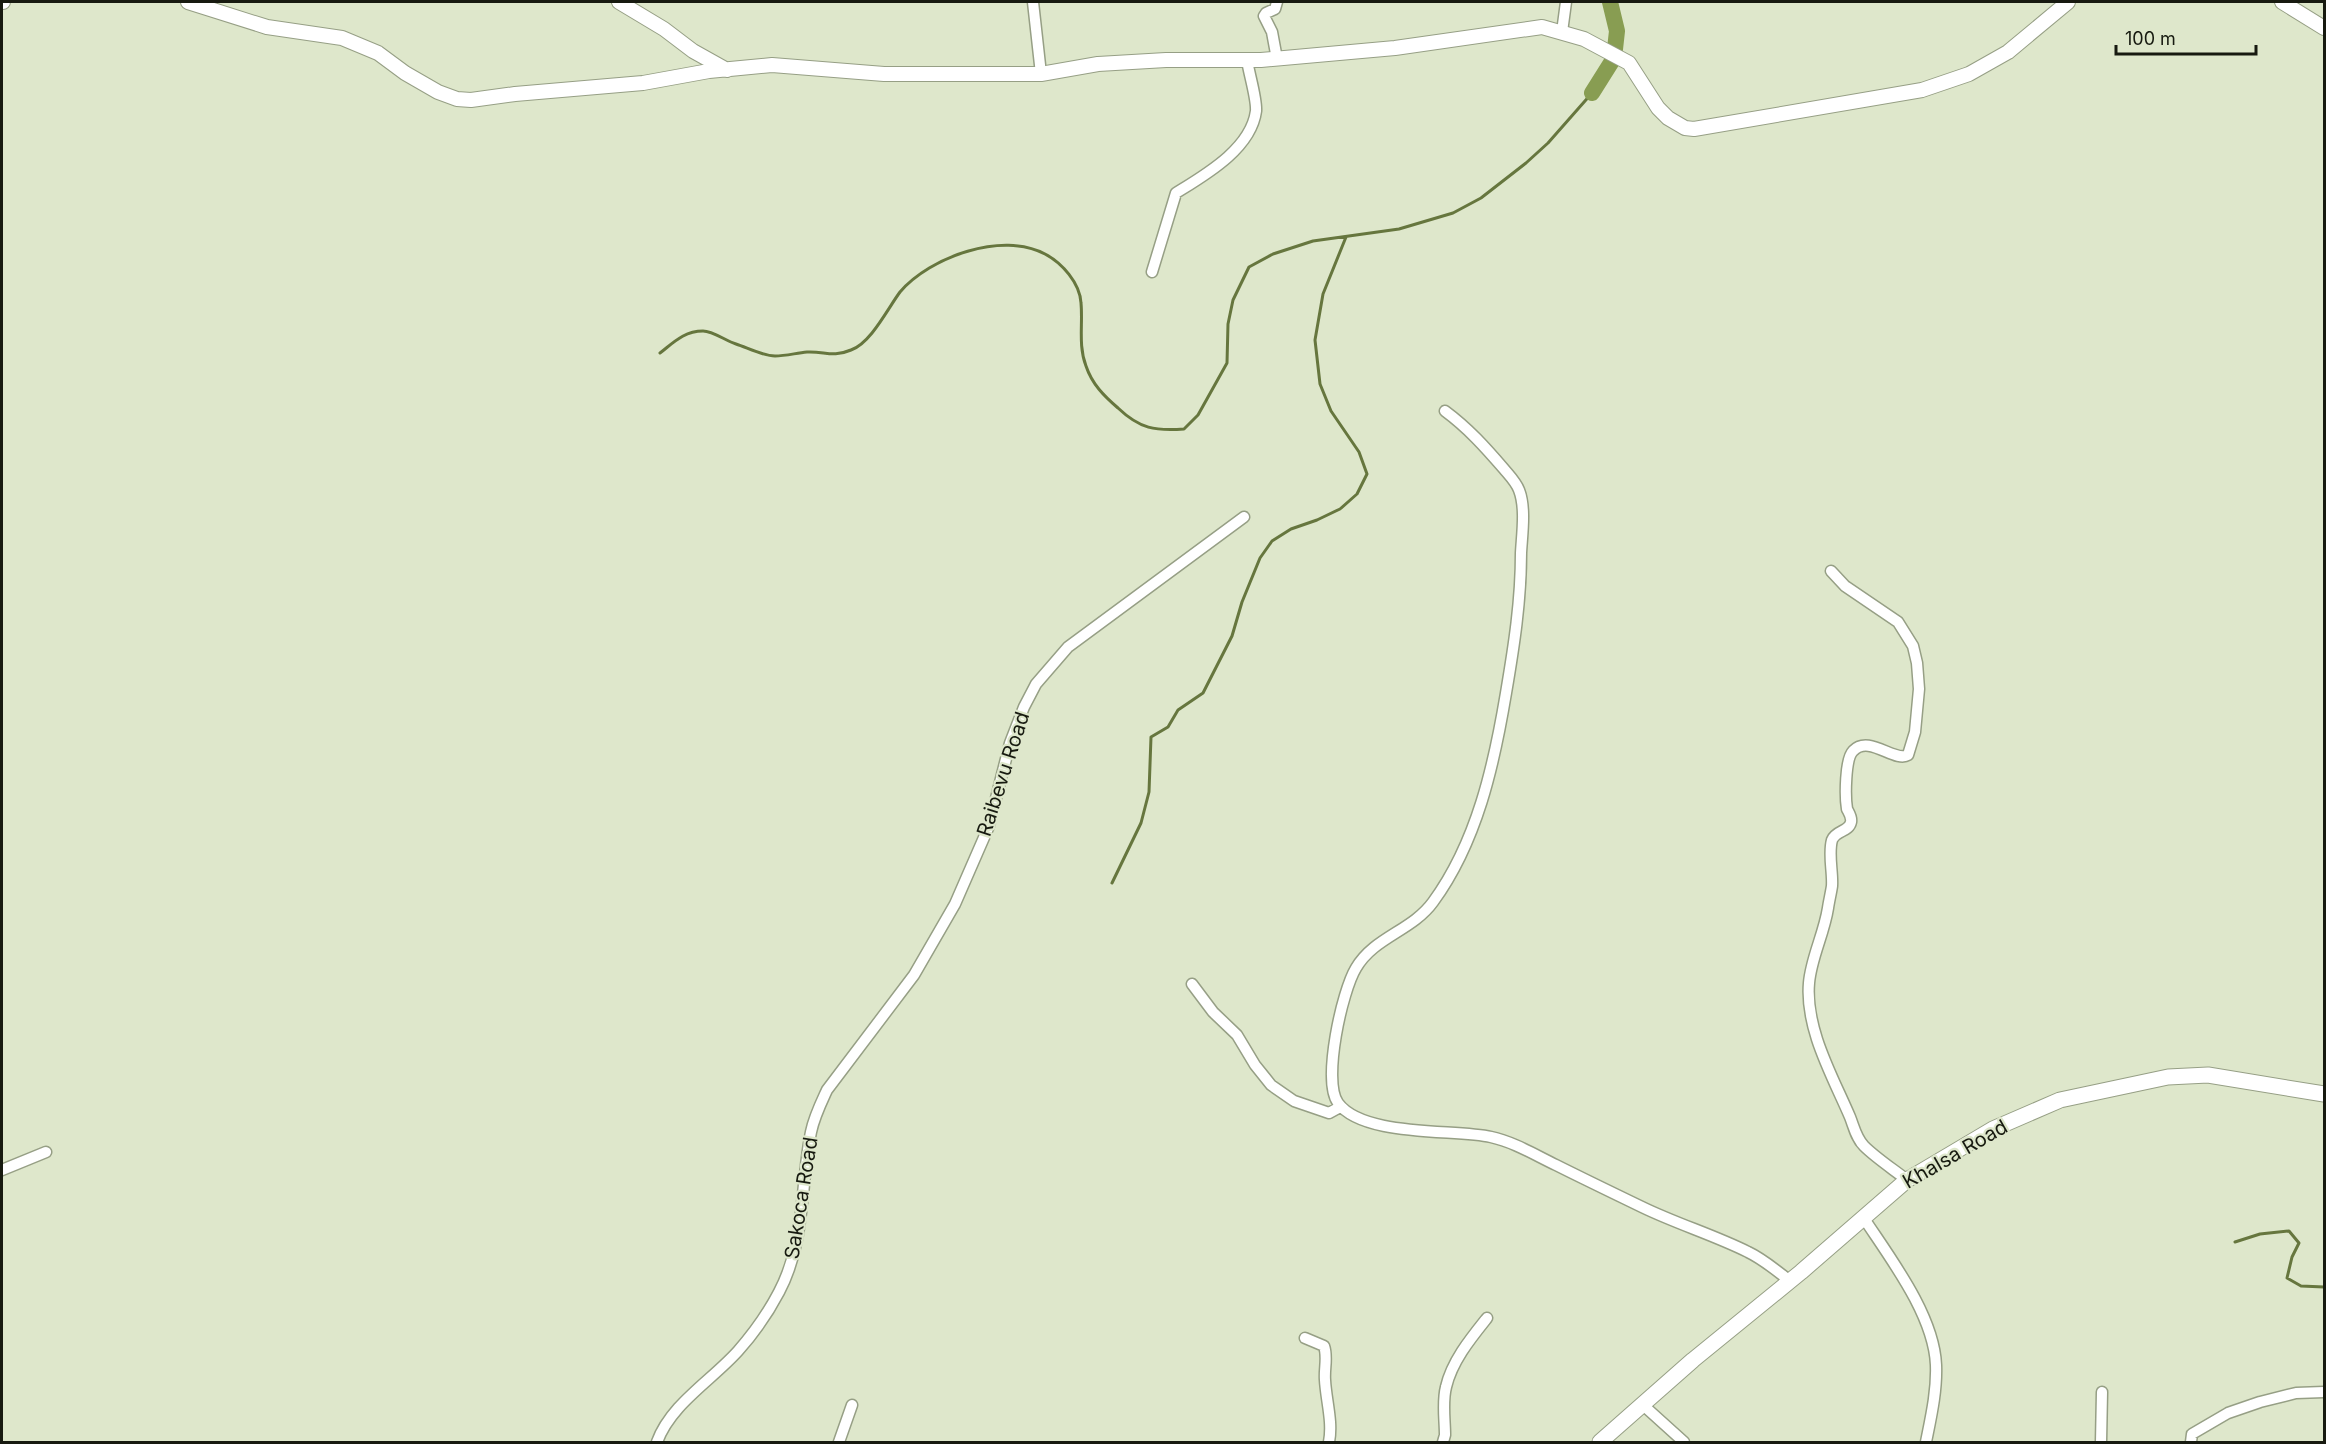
<svg xmlns="http://www.w3.org/2000/svg" width="2326" height="1444" font-family="Inter,sans-serif">
	<rect width="100%" height="100%" fill="#dee7cb"/>
	<g fill="none" stroke-linecap="round" stroke-linejoin="round">
		<path stroke="#66763e" stroke-width="3" d="M 660,353 C 673,343 684,331 703,331 C 713,331 726,341 736,344 C 748,348 763,356 775,356 C 786,356 796,353 807,352 C 825,351 832,358 851,350 C 871,343 888,308 900,292 C 930,257 1002,231 1045,254 C 1062,263 1080,283 1081,303 C 1083,324 1078,345 1086,366 C 1092,384 1104,396 1118,408 C 1140,429 1155,431 1184,429 L 1198,415 L 1227,363 L 1228,324 L 1233,300 L 1249,267 L 1273,254 L 1313,241 L 1399,229 L 1453,213 L 1481,198 L 1526,163 L 1548,143 L 1592,93
			M 1112,883 L 1141,823 L 1149,792 L 1151,737 L 1168,727 L 1178,710 L 1203,693 L 1232,636 L 1242,602 L 1260,558 L 1272,541 L 1291,529 L 1317,520 L 1340,509 L 1357,494 L 1367,474 L 1359,452 L 1331,411 L 1320,384 L 1315,340 L 1323,294 L 1346,237
			M 2235,1242 L 2260,1234 L 2289,1231 L 2299,1243 L 2292,1257 L 2287,1278 L 2301,1286 L 2324,1287"/>
		<path stroke="#889d52" stroke-width="16" d="M 1592,93 L 1614,58 L 1617,31 L 1610,2"/>
		<g stroke="#969f85" stroke-width="13">
			<path id="minor" d="M 1033,2 L 1041,74
				M 1562,32 L 1566,2
				M 1277,59 L 1272,32 L 1264,16 L 1266,13 L 1275,9 L 1277,2
				M 1152,272 L 1176,193 C 1205,175 1251,149 1256,111 C 1257,99 1249,74 1247,60
				M 1445,411 C 1468,428 1485,447 1504,469 C 1509,475 1516,482 1519,490 C 1526,508 1522,534 1521,553 C 1521,601 1514,646 1506,693 C 1494,765 1477,842 1433,902 C 1412,931 1374,937 1356,968 C 1342,991 1322,1081 1338,1103 C 1363,1137 1454,1129 1491,1137 C 1514,1142 1535,1155 1556,1165 C 1584,1179 1613,1193 1642,1207 C 1677,1224 1714,1235 1748,1252 C 1763,1259 1777,1271 1790,1281
				M 1831,571 L 1845,586 L 1898,622 L 1913,646 L 1917,663 L 1919,689 L 1915,732 L 1908,755 C 1895,763 1869,734 1853,751 C 1845,759 1845,797 1847,809 C 1849,813 1852,817 1851,822 C 1849,832 1836,830 1832,840 C 1828,854 1833,872 1832,886 C 1831,893 1829,901 1828,908 C 1824,934 1811,958 1809,983 C 1805,1029 1833,1077 1850,1117 C 1854,1127 1856,1138 1864,1146 C 1876,1158 1893,1169 1907,1180
				M 1192,984 L 1213,1012 L 1237,1035 L 1255,1065 L 1271,1085 L 1294,1101 L 1329,1113 L 1340,1107
				M 2,1170 L 46,1152
				M 1863,1217 C 1890,1258 1934,1315 1936,1365 C 1937,1391 1931,1417 1926,1442
				M 1305,1338 L 1324,1346 C 1328,1357 1324,1368 1325,1380 C 1326,1400 1333,1422 1329,1442
				M 1643,1405 L 1684,1442
				M 657,1442 C 671,1404 711,1381 738,1351 C 754,1333 768,1313 779,1292 C 806,1241 800,1186 811,1132 C 814,1117 821,1103 827,1090 L 914,975 L 955,904 L 989,826 L 1010,743 L 1024,707 L 1036,684 L 1068,647 L 1244,517
				M 839,1442 L 852,1405
				M 1443,1442 L 1445,1435 C 1445,1420 1442,1402 1446,1387 C 1452,1361 1471,1338 1487,1318
				M 2101,1442 L 2102,1392
				M 2191,1442 L 2192,1434 L 2228,1413 L 2260,1402 L 2296,1393 L 2324,1392"/>
		</g>
		<g stroke="#969f85" stroke-width="16">
			<path id="tertiary" d="M 2,2 L 3,2
				M 188,2 L 267,27 L 342,38 L 378,53 L 405,73 L 438,92 L 457,99 L 471,100 L 515,94 L 643,83 L 709,71 L 772,65 L 884,74 L 1041,74 L 1098,64 L 1166,60 L 1261,60 L 1395,48 L 1542,27 L 1584,39 L 1629,63 L 1658,108 L 1668,118 L 1685,128 L 1694,129 L 1922,90 L 1969,74 L 2008,52 L 2068,2
				M 619,2 L 664,29 L 693,51 L 727,70
				M 2282,2 L 2324,28"/>
		</g>
		<g stroke="#969f85" stroke-width="17">
			<path id="secondary" d="M 1600,1442 L 1693,1360 L 1801,1272 L 1907,1180 L 1993,1129 L 2060,1100 L 2168,1077 L 2208,1075 L 2324,1094"/>
		</g>
		<use href="#minor" stroke="#fff" stroke-width="10"/>
		<use href="#tertiary" stroke="#fff" stroke-width="14"/>
		<use href="#secondary" stroke="#fff" stroke-width="15"/>
	</g>
	<g text-anchor="middle" stroke-width="4.5" stroke-linejoin="round" paint-order="stroke">
		<g font-size="20" fill="#171a10" stroke="#dee7cb">
			<text transform="translate(1003 774) rotate(-72)" y="7">Raibevu Road</text>
			<text transform="translate(1955 1154) rotate(-30)" y="7">Khalsa Road</text>
			<text transform="translate(801 1198) rotate(-81)" y="7">Sakoca Road</text>
		</g>
	</g>
	<rect width="2326" height="1444" fill="none" stroke="#171a10" stroke-width="6"/>
	<path d="M2116 45v9h140v-9" fill="none" stroke="#171a10" stroke-width="3"/>
	<text x="2125" y="45" font-size="18" fill="#171a10" stroke="#dee7cb" stroke-width="4.5" paint-order="stroke">100 m</text>
</svg>
